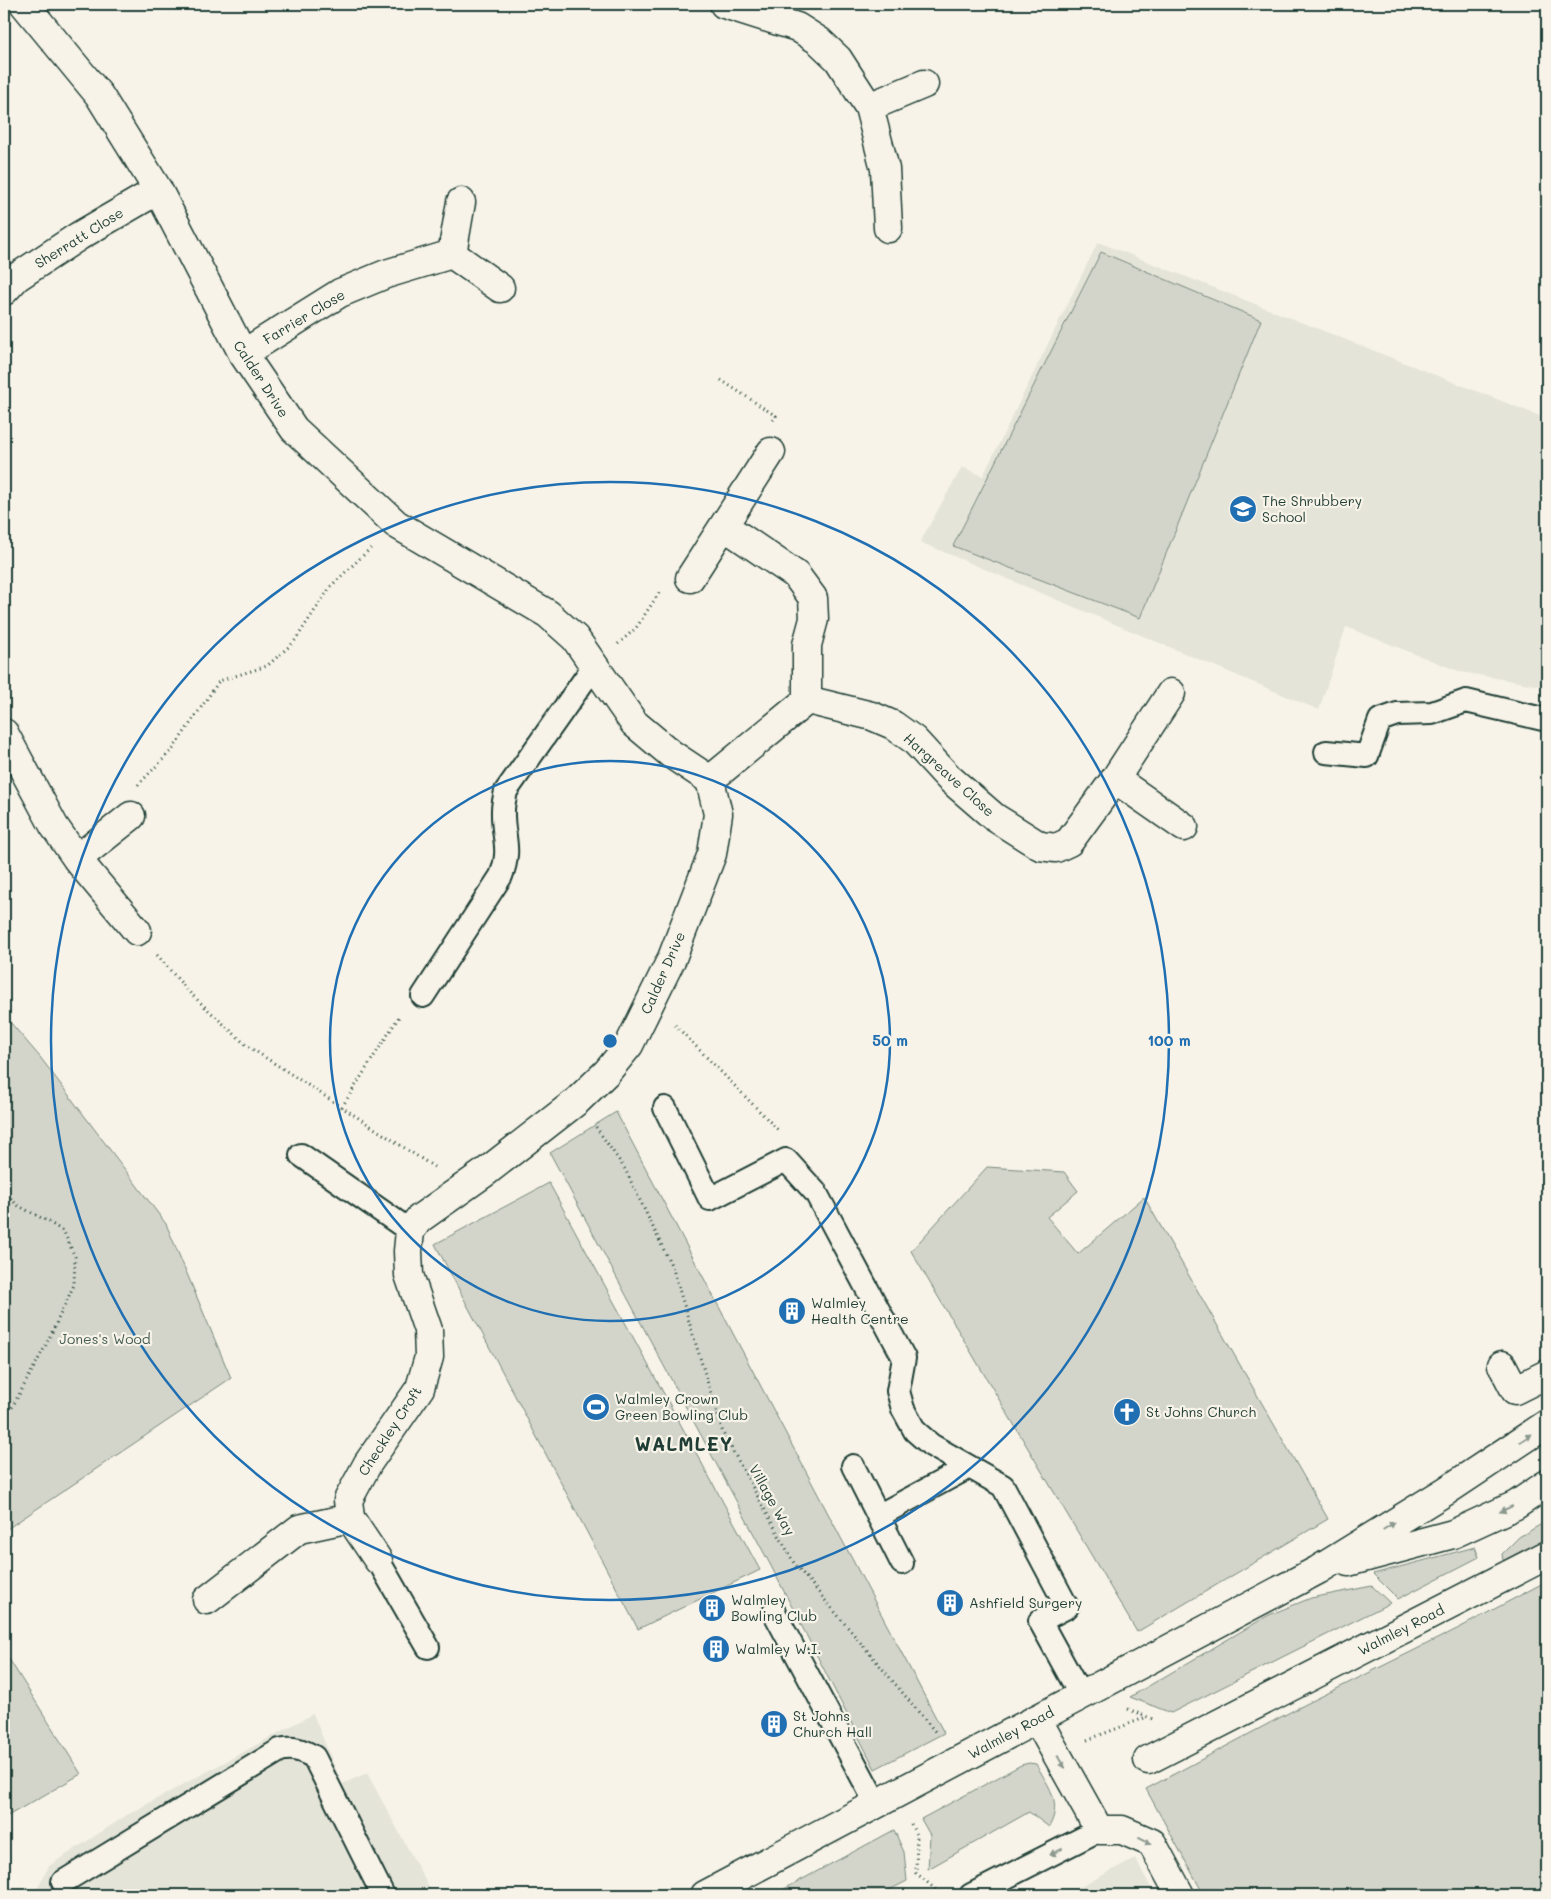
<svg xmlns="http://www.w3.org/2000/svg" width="1551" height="1899" font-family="Mali,sans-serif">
	<rect width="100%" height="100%" fill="#f7f3e8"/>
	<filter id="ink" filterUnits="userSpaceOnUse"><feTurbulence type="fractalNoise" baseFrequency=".02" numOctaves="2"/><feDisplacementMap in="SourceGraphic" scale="10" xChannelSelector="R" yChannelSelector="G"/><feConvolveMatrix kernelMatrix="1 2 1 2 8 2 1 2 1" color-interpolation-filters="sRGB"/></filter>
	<g filter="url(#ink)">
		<path fill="#e5e4d9" d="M 1098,242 L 1547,419 L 1547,690 L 1540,686 L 1461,672 L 1346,627 L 1319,710 L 920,542 L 962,467 L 983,476 Z
			M 313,1714 L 342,1784 L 367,1773 L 433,1895 L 36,1895 L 35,1893 L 49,1866 L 127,1815 Z
			M 1135,1858 L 1155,1895 L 1064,1895 L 1086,1884 Z"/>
		<path fill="#d3d5ca" stroke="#79897f" d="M 1101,252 L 1261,320 L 1140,618 L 953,546 Z
			M 4,1015 L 40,1057 L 166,1224 L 231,1378 L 4,1531 Z
			M 616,1112 L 944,1733 L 875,1769 L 771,1566 L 550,1153 Z
			M 987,1167 L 1064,1172 L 1078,1191 L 1047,1217 L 1078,1254 L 1144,1197 L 1328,1519 L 1137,1632 L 911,1251 Z
			M 549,1183 L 760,1570 L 638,1629 L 435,1244 Z
			M 1547,1521 L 1547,1538 L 1503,1561 L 1502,1554 L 1519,1537 Z
			M 1475,1547 L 1479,1557 L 1398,1599 L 1373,1574 Z
			M 1547,1581 L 1547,1895 L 1204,1895 L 1146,1789 L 1294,1710 L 1459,1628 Z
			M 1372,1586 L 1390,1603 L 1171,1713 L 1130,1697 L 1269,1615 L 1311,1598 Z
			M 4,1651 L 81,1774 L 4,1818 Z
			M 1029,1763 L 1036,1764 C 1048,1786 1063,1802 1049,1827 L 1029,1812 L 928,1869 L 930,1835 L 921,1819 L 1021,1765 Z
			M 894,1830 L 904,1852 L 907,1881 L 879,1895 L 773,1895 Z"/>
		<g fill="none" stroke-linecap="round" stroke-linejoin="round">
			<g stroke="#1f3d34" stroke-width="26">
				<path id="lane" d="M 1326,752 L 1367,756 L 1380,720 L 1397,714 L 1432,713 L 1466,701 L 1547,720
					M 423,996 L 501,876 C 512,848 502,837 503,810 C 503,804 505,797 506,791 L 594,666
					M 665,1108 L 710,1199 L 786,1160 L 816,1193 L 904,1358 L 898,1391 L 903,1409 L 915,1431 L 931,1445 L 1003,1486 L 1067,1607 L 1040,1621 L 1081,1696
					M 301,1155 L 410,1231
					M 853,1466 L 902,1563
					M 878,1516 L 969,1467
					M 378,1560 L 428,1647
					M 774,1612 L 877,1805
					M 63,1882 L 280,1750 C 293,1747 302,1750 314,1757 L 383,1895
					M 971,1895 L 1099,1830"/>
			</g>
			<g stroke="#1f3d34" stroke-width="31">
				<path id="street" d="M 24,4 L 99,95 L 158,190 L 243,354 L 294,429 L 396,524 L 548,614 L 575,638 L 634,723 L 671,754 L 710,780 L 718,814 L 712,854 L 672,958 L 629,1045 L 607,1072 L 577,1101 L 487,1171 L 419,1219 L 410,1231 L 408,1251 L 409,1275 L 428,1330 L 429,1357 L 420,1388 L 368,1463 L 348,1500 L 350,1518 L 378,1560
					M 724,4 L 797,27 L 819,41 L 838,59 L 869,107 L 885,169 L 888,228
					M 869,107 L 924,84
					M 461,202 L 452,254 L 500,288
					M 4,291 L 17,277 L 79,236 L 158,190
					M 243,354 L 340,293 L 386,274 L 452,254
					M 724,526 L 796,575 L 813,598 L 814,619 L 807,645 L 807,700
					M 690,578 L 771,452
					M 4,733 L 54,826 L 77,859 L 137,931
					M 1115,779 L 1184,827
					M 710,780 L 807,700 L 872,716 L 893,725 L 914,740 L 949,778 L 994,817 L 1040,846 L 1056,848 L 1069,842 L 1115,779 L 1171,693
					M 77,859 L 131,816
					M 1502,1365 L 1515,1390 L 1547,1374
					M 207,1600 L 299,1529 L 350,1518
					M 1037,1719 L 1099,1830 L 1122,1830 L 1152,1843 L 1180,1895
					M 1148,1760 L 1547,1555"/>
			</g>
			<g stroke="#1f3d34" stroke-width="31">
				<path id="secondary" d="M 1348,1562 L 1453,1534 L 1516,1505 L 1547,1484
					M 705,1895 L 1318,1570 L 1446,1491 L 1547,1424"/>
			</g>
			<path stroke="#1f3d34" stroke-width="3" stroke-dasharray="1 4" stroke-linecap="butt" d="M 721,380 L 776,416 L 773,420
				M 618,644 L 636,628 L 661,590
				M 138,785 L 173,749 L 219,681 L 267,666 L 294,642 L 331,586 L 373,546
				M 157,955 L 189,992 L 246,1045 L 434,1167
				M 675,1025 L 779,1131
				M 342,1107 L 400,1015
				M 596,1127 L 625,1169 L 673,1269 L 723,1433 L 794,1563 L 937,1734
				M 4,1191 L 17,1205 L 49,1222 L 64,1232 L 75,1257 L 74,1285 L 45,1347 L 4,1422
				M 1128,1709 L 1155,1720
				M 1087,1740 L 1147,1717
				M 911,1824 L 917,1837 L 916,1873 L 940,1893"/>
			<use href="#lane" stroke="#f7f3e8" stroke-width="22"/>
			<use href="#street" stroke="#f7f3e8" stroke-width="28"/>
			<use href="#secondary" stroke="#f7f3e8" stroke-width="28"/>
		</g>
		<defs><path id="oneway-solid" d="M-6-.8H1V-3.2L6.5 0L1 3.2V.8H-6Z" transform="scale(1.25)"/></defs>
		<g fill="#8b988e">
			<use href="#oneway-solid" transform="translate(1526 1438) rotate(-34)"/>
			<use href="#oneway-solid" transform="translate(1506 1509) rotate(155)"/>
			<use href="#oneway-solid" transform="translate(1389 1526) rotate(-32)"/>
			<use href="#oneway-solid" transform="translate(1061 1762) rotate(61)"/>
			<use href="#oneway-solid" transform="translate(1145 1841) rotate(27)"/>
			<use href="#oneway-solid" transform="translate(1056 1852) rotate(153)"/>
		</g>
	</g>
	<g fill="none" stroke="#1f6fb2" stroke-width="2.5">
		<circle cx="610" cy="1041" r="280"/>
		<circle cx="610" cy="1041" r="559"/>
	</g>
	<defs>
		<g id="school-disc" transform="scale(1.4375)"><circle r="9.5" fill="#1f6fb2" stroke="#f7f3e8"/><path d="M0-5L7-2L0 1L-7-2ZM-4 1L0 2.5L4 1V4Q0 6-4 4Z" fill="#fff"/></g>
		<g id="building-disc" transform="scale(1.4375)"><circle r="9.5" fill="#1f6fb2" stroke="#f7f3e8"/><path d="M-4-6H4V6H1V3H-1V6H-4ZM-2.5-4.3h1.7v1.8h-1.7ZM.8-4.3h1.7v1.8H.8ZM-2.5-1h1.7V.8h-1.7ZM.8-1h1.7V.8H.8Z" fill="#fff"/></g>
		<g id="stadium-disc" transform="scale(1.4375)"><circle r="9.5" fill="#1f6fb2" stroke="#f7f3e8"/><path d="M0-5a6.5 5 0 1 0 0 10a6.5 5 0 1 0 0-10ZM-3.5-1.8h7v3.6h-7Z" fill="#fff"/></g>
		<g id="church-disc" transform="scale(1.4375)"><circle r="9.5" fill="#1f6fb2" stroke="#f7f3e8"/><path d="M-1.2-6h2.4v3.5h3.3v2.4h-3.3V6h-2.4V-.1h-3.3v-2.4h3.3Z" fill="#fff"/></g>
	</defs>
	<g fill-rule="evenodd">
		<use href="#school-disc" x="1243" y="509"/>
		<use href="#building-disc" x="792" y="1311"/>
		<use href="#stadium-disc" x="596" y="1407"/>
		<use href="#church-disc" x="1127" y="1412"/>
		<use href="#building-disc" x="950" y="1603"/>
		<use href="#building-disc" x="712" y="1608"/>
		<use href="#building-disc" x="716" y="1649"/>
		<use href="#building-disc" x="774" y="1724"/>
	</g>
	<g text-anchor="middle" stroke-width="4.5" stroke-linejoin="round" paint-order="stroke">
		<g font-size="14" fill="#1f3d34" stroke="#f7f3e8">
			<text transform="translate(79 238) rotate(-32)" y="5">Sherratt Close</text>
			<text transform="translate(304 317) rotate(-31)" y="5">Farrier Close</text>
			<text transform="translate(261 379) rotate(57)" y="5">Calder Drive</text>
			<text transform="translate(949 775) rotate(42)" y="5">Hargreave Close</text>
			<text transform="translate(663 973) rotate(-66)" y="5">Calder Drive</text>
			<text transform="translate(390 1431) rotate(-57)" y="5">Checkley Croft</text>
			<text transform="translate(772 1500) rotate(61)" y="5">Village Way</text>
			<text transform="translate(1401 1630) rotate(-27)" y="5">Walmley Road</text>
			<text transform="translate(1011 1733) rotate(-28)" y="5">Walmley Road</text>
		</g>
		<g font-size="14" fill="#1f3d34" stroke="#f7f3e8" text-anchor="start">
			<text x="1262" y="506">The Shrubbery<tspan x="1262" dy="16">School</tspan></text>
			<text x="811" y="1308">Walmley<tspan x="811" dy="16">Health Centre</tspan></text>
			<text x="615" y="1404">Walmley Crown<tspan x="615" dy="16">Green Bowling Club</tspan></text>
			<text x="1146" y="1417">St Johns Church</text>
			<text x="731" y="1605">Walmley<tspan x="731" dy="16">Bowling Club</tspan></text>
			<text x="969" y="1608">Ashfield Surgery</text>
			<text x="735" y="1654">Walmley W.I.</text>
			<text x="793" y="1721">St Johns<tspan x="793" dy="16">Church Hall</tspan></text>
		</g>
		<g font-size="14" fill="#435b52" stroke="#f7f3e8">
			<text x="105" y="1344">Jones's Wood</text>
		</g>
		<g font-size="19" font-weight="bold" letter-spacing="1" fill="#1f3d34" stroke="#f7f3e8">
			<text x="684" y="1451">WALMLEY</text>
		</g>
	</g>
	<circle cx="610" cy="1041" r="8" fill="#1f6fb2" stroke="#f7f3e8" stroke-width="2.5"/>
	<g font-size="15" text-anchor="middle" font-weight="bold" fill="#1f6fb2" stroke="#f7f3e8" stroke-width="4.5" stroke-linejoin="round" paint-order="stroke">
		<text x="890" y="1046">50 m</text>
		<text x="1169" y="1046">100 m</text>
	</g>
	<rect width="1551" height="1899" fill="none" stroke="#f7f3e8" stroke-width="20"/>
	<rect x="10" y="10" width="1531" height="1879" fill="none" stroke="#1f3d34" stroke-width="2" filter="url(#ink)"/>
</svg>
